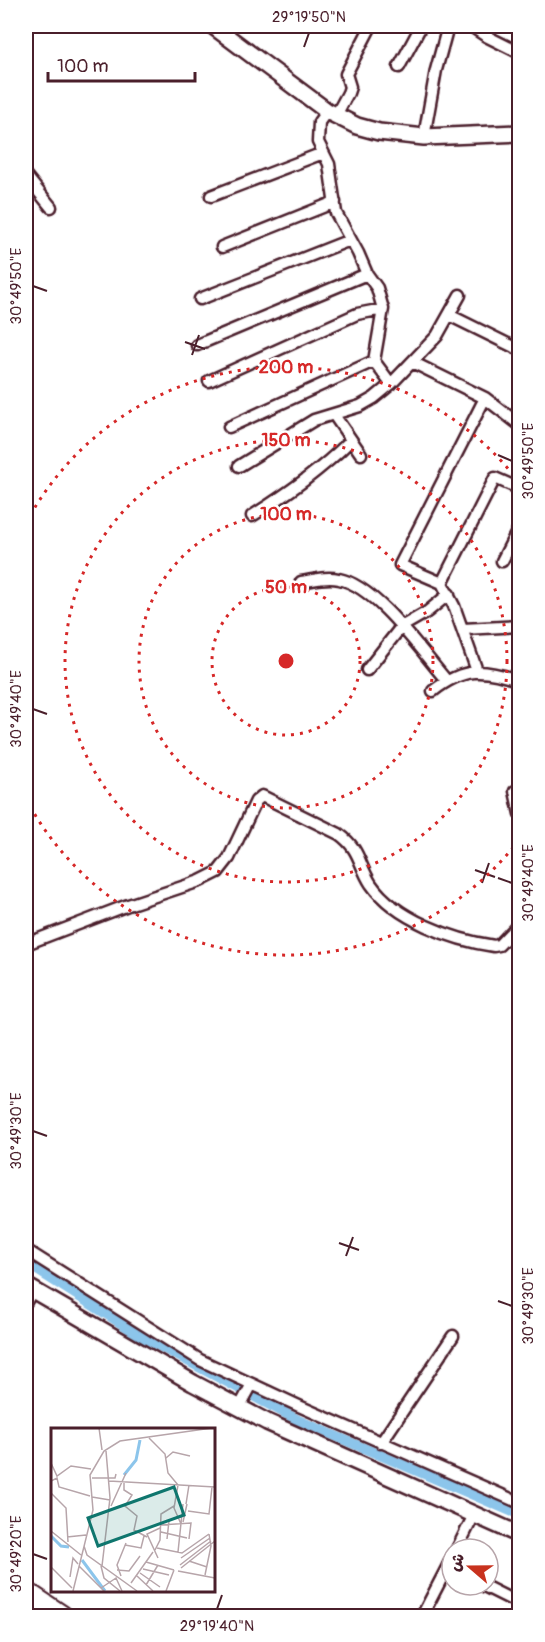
<svg xmlns="http://www.w3.org/2000/svg" width="545" height="1642" font-family="Pangolin,'Playpen Sans Arabic',sans-serif">
	<rect width="100%" height="100%" fill="#fff"/>
	<filter id="ink" filterUnits="userSpaceOnUse"><feTurbulence type="fractalNoise" baseFrequency=".0167" numOctaves="2"/><feDisplacementMap in="SourceGraphic" scale="12" xChannelSelector="R" yChannelSelector="G"/><feConvolveMatrix kernelMatrix="1 2 1 2 8 2 1 2 1" color-interpolation-filters="sRGB"/></filter>
	<g filter="url(#ink)">
		<g fill="none" stroke-linecap="round" stroke-linejoin="round">
			<path stroke="#8cc5eb" stroke-width="10" d="M 26,1263 L 141,1336 L 298,1420 L 520,1515"/>
			<g stroke="#4a1f2b" stroke-width="15">
				<path id="street" d="M 471,26 L 486,36 L 520,53
					M 399,67 L 421,26
					M 327,111 L 319,122 L 318,142 L 329,164 L 336,213 L 358,253 L 367,274 L 377,288 L 383,309 L 374,361 L 391,384 L 412,362 L 485,398 L 520,425
					M 335,117 L 348,93 L 350,87 L 346,74 L 371,26
					M 424,137 L 436,70 L 448,26
					M 26,176 L 51,207
					M 211,196 L 323,153
					M 222,247 L 335,202
					M 200,299 L 350,240
					M 449,315 L 520,350
					M 197,345 L 367,274
					M 412,362 L 437,336 L 460,295
					M 209,381 L 357,314 L 383,309
					M 334,415 L 361,454
					M 229,427 L 374,361
					M 239,466 L 314,420 L 360,406 L 374,398 L 391,384
					M 252,516 C 288,493 321,470 351,440
					M 502,561 L 520,526
					M 301,582 C 314,580 326,576 339,579 C 376,586 421,651 446,680
					M 442,583 L 400,565 L 485,398
					M 463,629 L 520,626
					M 367,670 L 401,627 L 427,612 L 449,594
					M 477,671 L 454,606 L 442,583 L 495,478 L 520,489
					M 433,691 C 464,667 483,668 520,681
					M 515,791 L 520,814
					M 26,944 L 128,905 L 200,881 L 218,872 L 229,858 L 256,801 L 262,796 L 339,834 C 361,850 358,864 371,884 C 395,919 453,940 494,946 L 499,945 L 520,923
					M 26,1250 L 200,1360 L 299,1406 L 520,1503
					M 26,1302 L 32,1291
					M 239,1408 L 252,1384
					M 381,1443 L 453,1336
					M 457,1549 L 474,1515
					M 482,1585 L 520,1604
					M 422,1616 L 452,1558"/>
			</g>
			<g stroke="#4a1f2b" stroke-width="20">
				<path id="secondary" d="M 213,26 L 327,111 L 357,126 L 379,132 L 424,137 L 520,133
					M 26,1286 L 193,1383 L 267,1422 L 520,1535"/>
			</g>
			<g stroke="#4a1f2b" stroke-width="24">
				<path id="highway" d="M 26,1592 L 62,1616"/>
			</g>
			<use href="#street" stroke="#fff" stroke-width="10"/>
			<use href="#secondary" stroke="#fff" stroke-width="15"/>
			<use href="#highway" stroke="#fff" stroke-width="20"/>
		</g>
	</g>
	<path fill="none" stroke="#4a1f2b" stroke-width="2" d="M 304,47 L 309,33M 33,286 L 47,291M 185,342 L 205,349M 192,355 L 199,335M 498,455 L 512,461M 33,709 L 47,714M 475,870 L 495,877M 498,878 L 512,883M 482,883 L 489,863M 33,1131 L 47,1136M 339,1243 L 359,1250M 346,1256 L 353,1237M 498,1301 L 512,1306M 33,1554 L 47,1559M 217,1609 L 222,1595"/>
	<g fill="none" stroke="#d62828" stroke-width="3" stroke-dasharray="3 6">
		<circle cx="286" cy="661" r="74"/>
		<circle cx="286" cy="661" r="147"/>
		<circle cx="286" cy="661" r="221"/>
		<path d="M519 840A294 294 0 0 1 26 799M26 523A294 294 0 0 1 519 482"/>
	</g>
	<g transform="translate(51 1428)">
		<rect width="164" height="164" fill="#fff"/>
		<path fill="none" stroke="#8cc5eb" stroke-width="3" d="M 73,47 L 85,32 L 89,12M 0,108 L 10,118 L 18,119M 31,132 L 54,163"/>
		<path fill="none" stroke="#b7a5aa" stroke-width="1.5" d="M 48,0 L 51,22M 98,10 L 114,26 L 117,45 L 127,57 L 123,80 L 130,96M 115,30 L 122,24 L 139,28M 0,35 L 6,48 L 20,38 L 40,41M 41,50 L 64,50 L 65,46M 0,53 L 6,50 L 8,59 L 39,68M 58,53 L 164,59M 73,54 L 73,62 L 81,67 L 74,78 L 86,88 L 83,102 L 96,109M 0,65 L 15,80 L 17,114M 41,69 L 59,72M 135,76 L 138,57M 60,78 L 75,45M 137,83 L 158,86 L 161,59M 132,94 L 136,76M 109,97 L 140,95 L 138,111M 0,103 L 30,127M 110,104 L 136,110M 16,109 L 35,107M 116,111 L 118,93M 74,117 L 90,120 L 93,108M 33,118 L 36,127 L 86,163M 106,120 L 131,125 L 158,106M 104,122 L 109,112 L 110,86 L 123,78M 127,124 L 132,76M 107,130 L 96,106 L 109,100M 130,130 L 159,110M 138,133 L 156,139M 95,134 L 123,142M 129,137 L 160,113M 28,138 L 53,163M 50,138 L 53,150 L 69,163M 51,138 L 59,70 L 55,23M 0,139 L 21,160M 130,140 L 164,113M 92,141 L 118,147M 66,142 L 78,143 L 89,128M 127,143 L 164,150M 89,145 L 109,159M 154,147 L 160,118 L 158,106M 70,148 L 66,137 L 75,115M 86,148 L 102,163M 19,149 L 22,130 L 27,136M 80,155 L 102,124M 95,157 L 107,137M 50,160 L 65,150 L 71,163M 22,163 L 42,82 L 39,47 L 53,23 L 69,13 L 161,0M 115,163 L 123,142"/>
		<path fill="#0f766e" fill-opacity="0.15" stroke="#0f766e" stroke-width="3" d="M 123,59 L 133,87 L 47,118 L 37,90 Z"/>
		<rect width="164" height="164" fill="none" stroke="#4a1f2b" stroke-width="3"/>
	</g>
	<circle cx="286" cy="661" r="9" fill="#d62828" stroke="#fff" stroke-width="3"/>
	<g font-size="18" text-anchor="middle" font-weight="bold" fill="#d62828" stroke="#fff" stroke-width="5" stroke-linejoin="round" paint-order="stroke">
		<text x="286" y="373">200 m</text>
		<text x="286" y="446">150 m</text>
		<text x="286" y="520">100 m</text>
		<text x="286" y="593">50 m</text>
	</g>
	<rect width="545" height="1642" fill="none" stroke="#fff" stroke-width="66"/>
	<g transform="translate(470 1567) rotate(290)"><circle r="28" fill="#ffffff" stroke="#b7a5aa" stroke-width="1.5"/>
	<path d="M0-4.5L10 22L0 15L-10 22Z" fill="#c8321e"/>
	<text y="-9" font-size="16" font-weight="bold" text-anchor="middle" fill="#4a1f2b">ش</text>
	</g>
	<path d="M48 72v9h147v-9" fill="none" stroke="#4a1f2b" stroke-width="3"/>
	<text x="57" y="72" font-size="18" fill="#4a1f2b" stroke="#ffffff" stroke-width="4.5" paint-order="stroke">100 m</text>
	<rect x="33" y="33" width="479" height="1576" fill="none" stroke="#4a1f2b" stroke-width="2"/>
	<g font-size="15" text-anchor="middle" fill="#4a1f2b">
		<text x="309" y="22">29°19'50"N</text>
		<text transform="translate(16 286) rotate(-90)" y="5">30°49'50"E</text>
		<text transform="translate(528 461) rotate(-90)" y="5">30°49'50"E</text>
		<text transform="translate(16 709) rotate(-90)" y="5">30°49'40"E</text>
		<text transform="translate(528 883) rotate(-90)" y="5">30°49'40"E</text>
		<text transform="translate(16 1131) rotate(-90)" y="5">30°49'30"E</text>
		<text transform="translate(528 1306) rotate(-90)" y="5">30°49'30"E</text>
		<text transform="translate(16 1554) rotate(-90)" y="5">30°49'20"E</text>
		<text x="217" y="1631">29°19'40"N</text>
	</g>
</svg>
